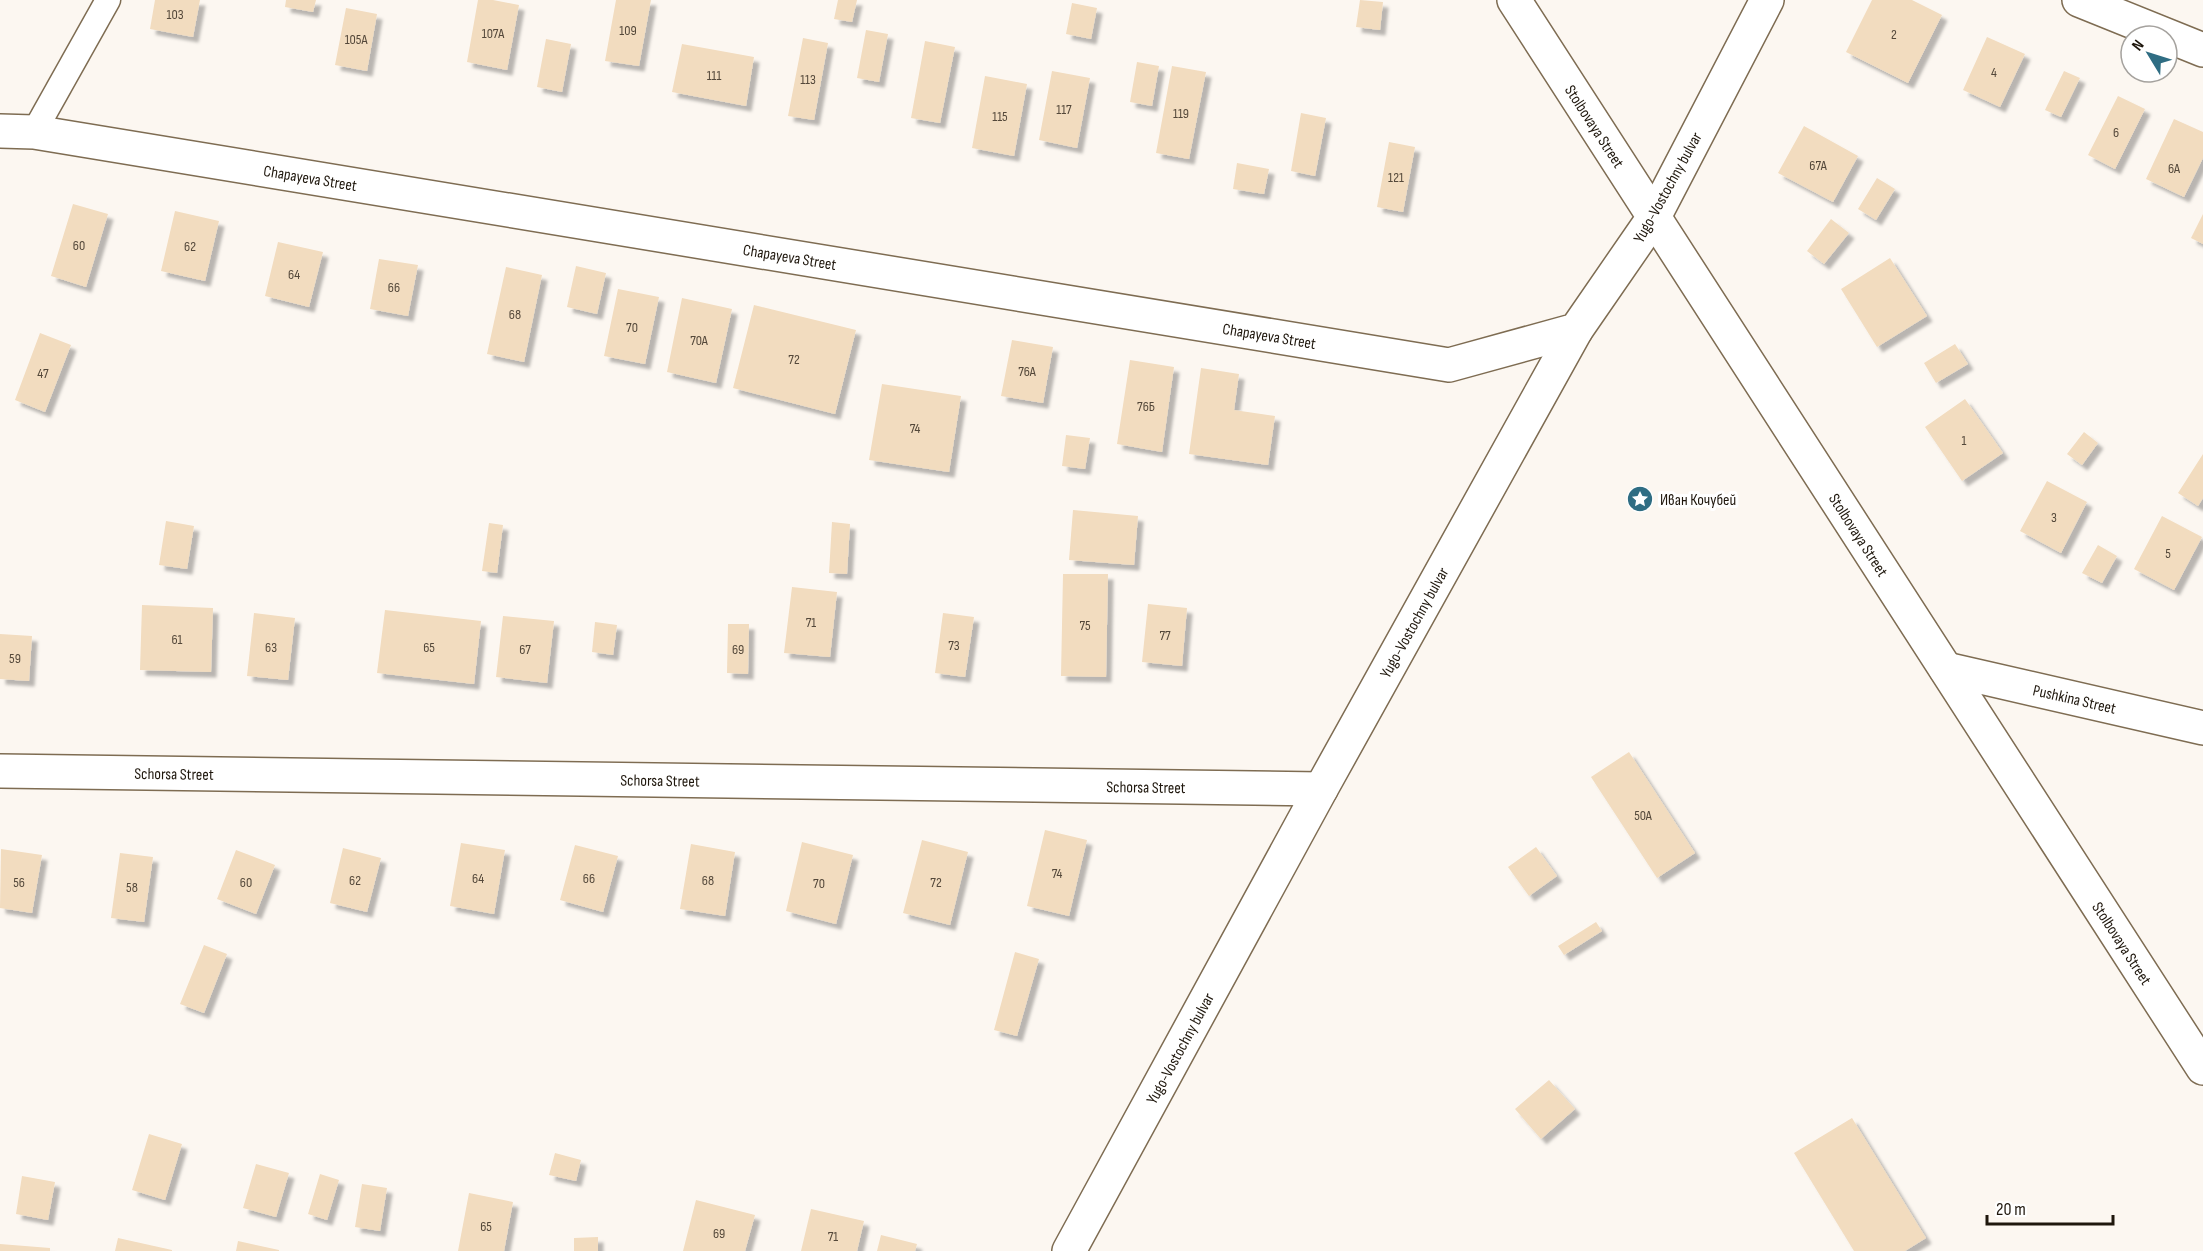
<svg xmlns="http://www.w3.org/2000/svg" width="2203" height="1251" font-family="'Sofia Sans Condensed',sans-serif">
	<defs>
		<filter id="shadow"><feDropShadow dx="5.5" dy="5.5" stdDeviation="1.5" flood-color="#0004"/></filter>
	</defs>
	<rect width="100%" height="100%" fill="#fcf7f1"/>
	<path fill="#f2dcbf" filter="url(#shadow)" d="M 155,0 L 200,0 L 193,37 L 150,29 Z
		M 286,0 L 316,0 L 313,12 L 285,7 Z
		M 478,0 L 493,0 L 519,5 L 507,70 L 467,62 Z
		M 616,0 L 651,0 L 639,66 L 605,61 Z
		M 838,0 L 857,0 L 852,22 L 834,19 Z
		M 1360,0 L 1383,2 L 1380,30 L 1356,27 Z
		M 1872,0 L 1912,0 L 1942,15 L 1908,83 L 1846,52 Z
		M 1072,3 L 1097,8 L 1091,39 L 1066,34 Z
		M 346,8 L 377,14 L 367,71 L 335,65 Z
		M 866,30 L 888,34 L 879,82 L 857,78 Z
		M 1987,37 L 2025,54 L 2000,107 L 1963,90 Z
		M 803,38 L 828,43 L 814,120 L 788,116 Z
		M 546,39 L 571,44 L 562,92 L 537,87 Z
		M 925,41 L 955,47 L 940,123 L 911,118 Z
		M 682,44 L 754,57 L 746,106 L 672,92 Z
		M 1137,62 L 1159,66 L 1152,106 L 1130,102 Z
		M 1172,66 L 1206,72 L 1189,159 L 1156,153 Z
		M 1052,71 L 1090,78 L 1077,148 L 1039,140 Z
		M 2064,71 L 2080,78 L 2061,117 L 2045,110 Z
		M 985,76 L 1027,84 L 1014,156 L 972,148 Z
		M 2118,96 L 2145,109 L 2115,169 L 2088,155 Z
		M 1301,113 L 1326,118 L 1315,176 L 1291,171 Z
		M 2174,119 L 2203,132 L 2203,158 L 2184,197 L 2146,179 Z
		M 1804,126 L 1858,156 L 1833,202 L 1778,173 Z
		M 1389,142 L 1415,147 L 1403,212 L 1377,207 Z
		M 1237,163 L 1269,169 L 1264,194 L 1233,189 Z
		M 1877,178 L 1895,189 L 1876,220 L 1858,209 Z
		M 73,204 L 108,214 L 86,287 L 51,276 Z
		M 175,211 L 219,221 L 205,281 L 161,271 Z
		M 2203,214 L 2203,244 L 2191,238 Z
		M 1831,219 L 1849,233 L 1824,264 L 1807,251 Z
		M 278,242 L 323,252 L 309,307 L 265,296 Z
		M 1890,258 L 1927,316 L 1877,347 L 1841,289 Z
		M 379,259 L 418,265 L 408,316 L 370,309 Z
		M 576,266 L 606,273 L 597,314 L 567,307 Z
		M 506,267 L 542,275 L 524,362 L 487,354 Z
		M 618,289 L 659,297 L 645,364 L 604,356 Z
		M 682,298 L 732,309 L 716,383 L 667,372 Z
		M 754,305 L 856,330 L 835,414 L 733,388 Z
		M 40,333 L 71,345 L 45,412 L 15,400 Z
		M 1012,340 L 1053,347 L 1043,403 L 1001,396 Z
		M 1955,344 L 1968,364 L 1936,383 L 1924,363 Z
		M 1130,360 L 1174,367 L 1162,452 L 1117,444 Z
		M 1201,368 L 1239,374 L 1234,410 L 1275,416 L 1268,465 L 1189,454 Z
		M 882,384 L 961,396 L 949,472 L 869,460 Z
		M 1965,399 L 2003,453 L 1962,481 L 1925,427 Z
		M 2084,432 L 2098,443 L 2082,465 L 2067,454 Z
		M 1066,435 L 1090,438 L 1085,469 L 1062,466 Z
		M 2203,454 L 2203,498 L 2198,506 L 2178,493 Z
		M 2047,481 L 2087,502 L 2061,553 L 2020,531 Z
		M 1073,510 L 1138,516 L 1134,565 L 1069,560 Z
		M 2162,516 L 2202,537 L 2174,590 L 2134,569 Z
		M 166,521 L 194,526 L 187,569 L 159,565 Z
		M 832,522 L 850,524 L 847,574 L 829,573 Z
		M 489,523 L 503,525 L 497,573 L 482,571 Z
		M 2098,545 L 2117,556 L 2102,583 L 2082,573 Z
		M 1063,574 L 1108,574 L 1106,677 L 1061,676 Z
		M 792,587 L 837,592 L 830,657 L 784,653 Z
		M 1148,604 L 1187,608 L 1182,666 L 1142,662 Z
		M 142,605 L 213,608 L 211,672 L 140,670 Z
		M 385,610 L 481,621 L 474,684 L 377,673 Z
		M 254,613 L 295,618 L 288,680 L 247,676 Z
		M 943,613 L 974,617 L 965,677 L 935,673 Z
		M 503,616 L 554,621 L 547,683 L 496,677 Z
		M 595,622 L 617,625 L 613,655 L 592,652 Z
		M 728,624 L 749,624 L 748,674 L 727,673 Z
		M 0,634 L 32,636 L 29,681 L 0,679 Z
		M 1629,752 L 1695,853 L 1657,878 L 1591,777 Z
		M 1045,830 L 1087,840 L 1069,916 L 1027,906 Z
		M 922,840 L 968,852 L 950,925 L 903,913 Z
		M 802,842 L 853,855 L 836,924 L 786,911 Z
		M 461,843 L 505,850 L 494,914 L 450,906 Z
		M 691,844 L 735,852 L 725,916 L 680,909 Z
		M 575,845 L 618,856 L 603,912 L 560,900 Z
		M 1536,847 L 1557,876 L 1529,896 L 1508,867 Z
		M 343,848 L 381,858 L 367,912 L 330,903 Z
		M 1,849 L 42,855 L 32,913 L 0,908 Z
		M 236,850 L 275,865 L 256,914 L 217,899 Z
		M 120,853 L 153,857 L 144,922 L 111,918 Z
		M 1596,922 L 1602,931 L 1564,955 L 1558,946 Z
		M 204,945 L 227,954 L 204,1013 L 180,1004 Z
		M 1015,952 L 1039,959 L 1017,1036 L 994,1030 Z
		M 1549,1080 L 1575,1109 L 1541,1139 L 1515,1109 Z
		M 1852,1118 L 1926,1238 L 1905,1251 L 1854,1251 L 1794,1153 Z
		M 149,1134 L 182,1144 L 165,1200 L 132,1190 Z
		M 555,1153 L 581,1160 L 576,1181 L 549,1175 Z
		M 256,1164 L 289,1173 L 276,1217 L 243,1208 Z
		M 320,1174 L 339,1180 L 327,1220 L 308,1214 Z
		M 22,1176 L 55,1182 L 48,1220 L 16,1214 Z
		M 362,1184 L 387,1188 L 380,1231 L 355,1227 Z
		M 469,1193 L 513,1202 L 504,1251 L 458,1251 Z
		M 696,1200 L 755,1215 L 745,1251 L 683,1251 Z
		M 811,1209 L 864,1221 L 857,1251 L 801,1251 Z
		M 881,1235 L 917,1244 L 915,1251 L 877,1251 Z
		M 598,1237 L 598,1251 L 574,1251 L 574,1238 Z
		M 118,1238 L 172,1250 L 172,1251 L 115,1251 Z
		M 238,1241 L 279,1250 L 279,1251 L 236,1251 Z
		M 0,1244 L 50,1248 L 50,1251 L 0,1251 Z"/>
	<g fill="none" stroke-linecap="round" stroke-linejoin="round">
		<g stroke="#7e6c52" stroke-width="27">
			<path id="service" d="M 34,132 L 108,0"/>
		</g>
		<g stroke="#7e6c52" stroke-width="36">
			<g id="minor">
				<path d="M 2079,0 L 2203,50"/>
				<path d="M 1654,217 L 1767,0"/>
				<path id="s1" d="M 1946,669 L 2203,728"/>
				<path id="s2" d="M 0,771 L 1321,789"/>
				<path id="s3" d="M 1069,1251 L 1321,789 L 1576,330"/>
			</g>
		</g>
		<g stroke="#7e6c52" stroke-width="36">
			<g id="tertiary">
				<path id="s4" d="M 1654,217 L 2203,1068"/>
			</g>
		</g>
		<g stroke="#7e6c52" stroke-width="36">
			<g id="secondary">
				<path id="s5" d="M 0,131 L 34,132 L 1449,365 L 1576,330 L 1654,217 L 1514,0"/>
			</g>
		</g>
		<use href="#service" stroke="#fff" stroke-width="24"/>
		<use href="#minor" stroke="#fff" stroke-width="33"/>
		<use href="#tertiary" stroke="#fff" stroke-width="33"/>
		<use href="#secondary" stroke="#fff" stroke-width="33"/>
	</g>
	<defs>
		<g id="sight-disc" transform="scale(1.35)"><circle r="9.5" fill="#2f6d83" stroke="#fff"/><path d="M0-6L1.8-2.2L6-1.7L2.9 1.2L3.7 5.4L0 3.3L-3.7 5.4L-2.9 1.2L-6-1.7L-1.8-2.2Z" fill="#fff"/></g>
	</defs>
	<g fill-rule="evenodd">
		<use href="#sight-disc" x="1640" y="499"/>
	</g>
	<g text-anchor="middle" stroke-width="6" stroke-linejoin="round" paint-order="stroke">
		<g font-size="14" fill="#54483a">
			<text x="175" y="19">103</text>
			<text x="628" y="35">109</text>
			<text x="493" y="38">107А</text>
			<text x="1894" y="39">2</text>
			<text x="356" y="44">105А</text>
			<text x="1994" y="77">4</text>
			<text x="714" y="80">111</text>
			<text x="808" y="84">113</text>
			<text x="1064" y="114">117</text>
			<text x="1181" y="118">119</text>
			<text x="1000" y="121">115</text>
			<text x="2116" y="137">6</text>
			<text x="1818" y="170">67А</text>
			<text x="2174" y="173">6А</text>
			<text x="1396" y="182">121</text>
			<text x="79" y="250">60</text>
			<text x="190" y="251">62</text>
			<text x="294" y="279">64</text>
			<text x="394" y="292">66</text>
			<text x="515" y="319">68</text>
			<text x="632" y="332">70</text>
			<text x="699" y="345">70А</text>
			<text x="794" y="364">72</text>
			<text x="1027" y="376">76А</text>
			<text x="43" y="378">47</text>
			<text x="1146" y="411">76Б</text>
			<text x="915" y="433">74</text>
			<text x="1964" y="445">1</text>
			<text x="2054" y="522">3</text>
			<text x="2168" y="558">5</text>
			<text x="811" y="627">71</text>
			<text x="1085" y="630">75</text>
			<text x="1165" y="640">77</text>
			<text x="177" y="644">61</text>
			<text x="954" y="650">73</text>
			<text x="271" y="652">63</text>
			<text x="429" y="652">65</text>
			<text x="525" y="654">67</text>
			<text x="738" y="654">69</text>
			<text x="15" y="663">59</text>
			<text x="1643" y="820">50А</text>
			<text x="1057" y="878">74</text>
			<text x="478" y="883">64</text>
			<text x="589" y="883">66</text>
			<text x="355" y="885">62</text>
			<text x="708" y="885">68</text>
			<text x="19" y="887">56</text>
			<text x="246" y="887">60</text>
			<text x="936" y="887">72</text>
			<text x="819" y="888">70</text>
			<text x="132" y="892">58</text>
			<text x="486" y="1231">65</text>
			<text x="719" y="1238">69</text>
			<text x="833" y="1241">71</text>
		</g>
		<g font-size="16" fill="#1f170d" stroke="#fff">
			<text transform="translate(1595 126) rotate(57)" y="6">Stolbovaya Street</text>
			<text dy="6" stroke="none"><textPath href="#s5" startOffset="314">Chapayeva Street</textPath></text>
			<text transform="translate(1667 187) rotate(-61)" y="6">Yugo-Vostochny bulvar</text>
			<text dy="6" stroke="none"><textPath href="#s5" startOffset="800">Chapayeva Street</textPath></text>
			<text dy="6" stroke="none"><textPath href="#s5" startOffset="1286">Chapayeva Street</textPath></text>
			<text dy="6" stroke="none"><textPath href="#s4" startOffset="378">Stolbovaya Street</textPath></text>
			<text dy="6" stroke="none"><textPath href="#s3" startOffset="717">Yugo-Vostochny bulvar</textPath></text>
			<text dy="6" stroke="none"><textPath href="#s1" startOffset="132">Pushkina Street</textPath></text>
			<text dy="6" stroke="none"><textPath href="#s2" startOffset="174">Schorsa Street</textPath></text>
			<text dy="6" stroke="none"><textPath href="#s2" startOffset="660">Schorsa Street</textPath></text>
			<text dy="6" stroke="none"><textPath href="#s2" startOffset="1146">Schorsa Street</textPath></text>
			<text dy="6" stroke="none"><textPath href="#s4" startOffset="864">Stolbovaya Street</textPath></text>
			<text dy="6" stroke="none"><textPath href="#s3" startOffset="231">Yugo-Vostochny bulvar</textPath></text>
		</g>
		<g font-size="16" fill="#1f170d" stroke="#fff" text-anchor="start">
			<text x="1660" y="505">Иван Кочубей</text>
		</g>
	</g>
	<g transform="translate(2149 54) rotate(308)"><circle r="28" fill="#ffffff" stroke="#a5a29e" stroke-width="1.5"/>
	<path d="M0-4.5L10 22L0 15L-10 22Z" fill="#2f6d83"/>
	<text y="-9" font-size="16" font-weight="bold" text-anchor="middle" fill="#1f170d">N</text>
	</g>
	<path d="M1987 1215v9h126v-9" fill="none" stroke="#1f170d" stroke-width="3"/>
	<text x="1996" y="1215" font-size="18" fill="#1f170d" stroke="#ffffff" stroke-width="4.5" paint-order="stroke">20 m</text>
</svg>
